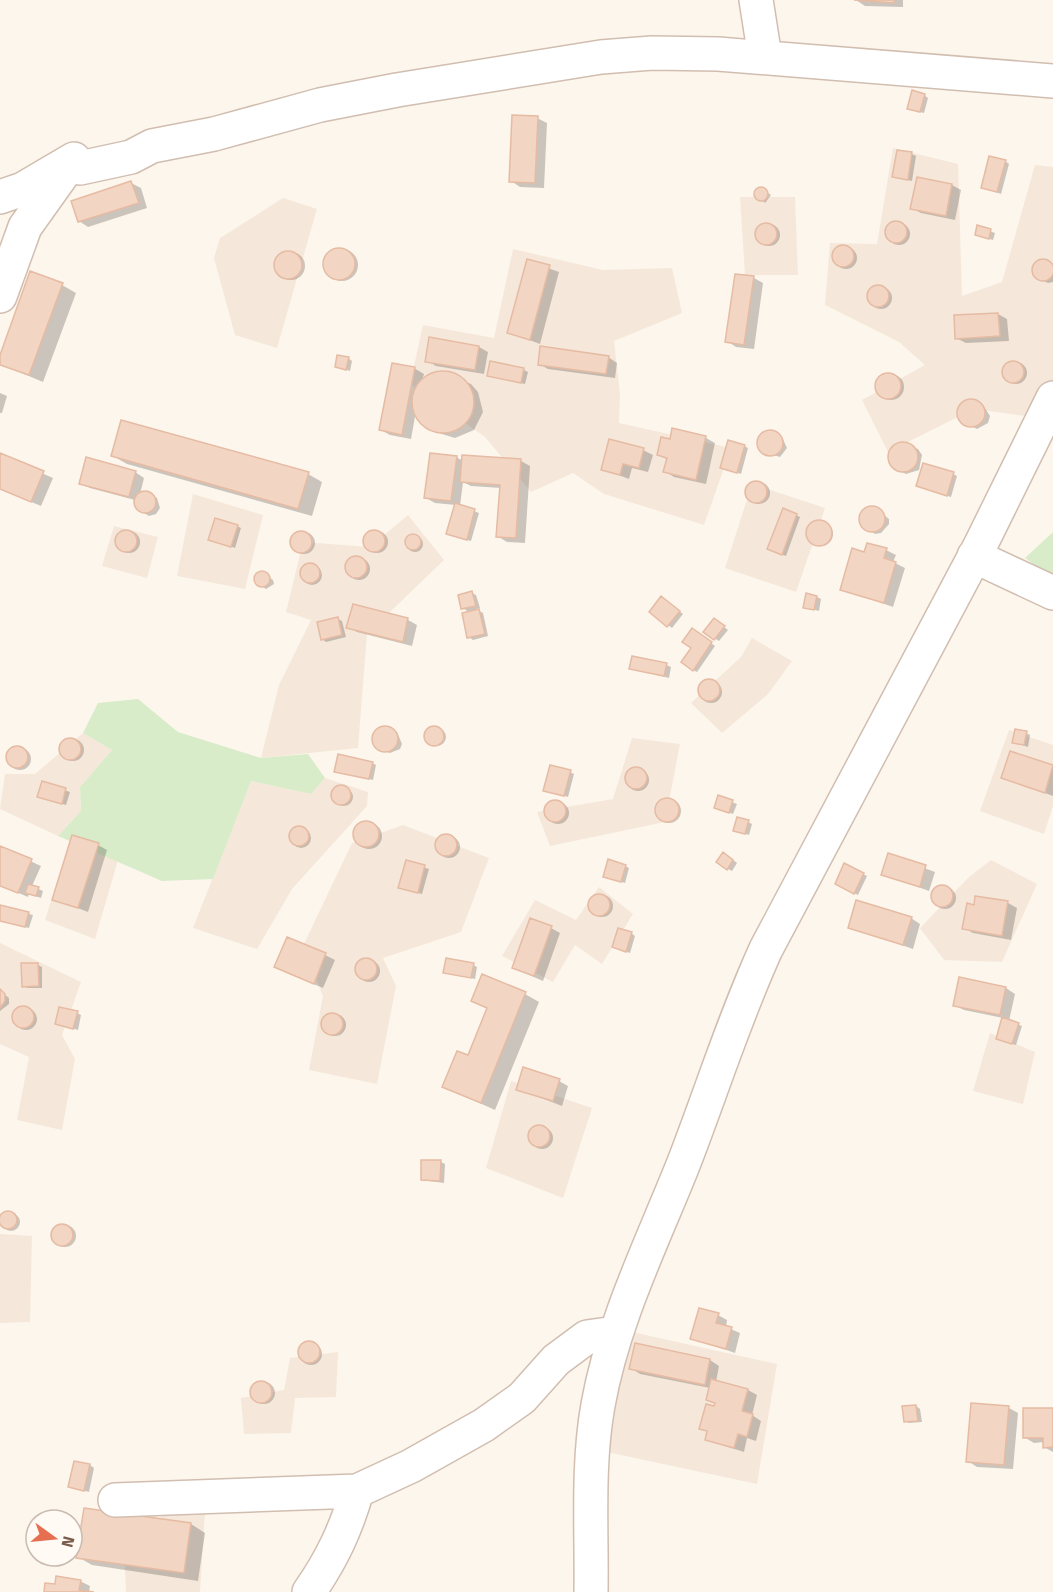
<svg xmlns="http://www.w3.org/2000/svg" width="1053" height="1592" font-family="'Fira Sans',sans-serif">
	<rect width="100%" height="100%" fill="#fdf6ec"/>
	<path fill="#f5e8da" d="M 893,148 L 958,164 L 962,296 L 1002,282 L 1035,165 L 1053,167 L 1053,395 L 1046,419 L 974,409 L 888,452 L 862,400 L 925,365 L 899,342 L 825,305 L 830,243 L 877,244 Z
		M 740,197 L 795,197 L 798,275 L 745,275 Z
		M 283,198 L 317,209 L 277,348 L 235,335 L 214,258 L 220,238 Z
		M 513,249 L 603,270 L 672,268 L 682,313 L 614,341 L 620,395 L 619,423 L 731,448 L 704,525 L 604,494 L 573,473 L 531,492 L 485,437 L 410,384 L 423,325 L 494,338 Z
		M 752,484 L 825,508 L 796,592 L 725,568 Z
		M 193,494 L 263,515 L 245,589 L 177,576 Z
		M 408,515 L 444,560 L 367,634 L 358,748 L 261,758 L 279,685 L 311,620 L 286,612 L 303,542 L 370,547 Z
		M 114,526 L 158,537 L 147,578 L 102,566 Z
		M 752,638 L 792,661 L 768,694 L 722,733 L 691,703 L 741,657 Z
		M 1009,730 L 1053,745 L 1053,806 L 1044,834 L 980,811 Z
		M 83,733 L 112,750 L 80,787 L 81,811 L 58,836 L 0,809 L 5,774 L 35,774 Z
		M 632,738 L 680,744 L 665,822 L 550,846 L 537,812 L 613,799 Z
		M 325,778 L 368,792 L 367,806 L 292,889 L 257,949 L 193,928 L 251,781 L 311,794 Z
		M 403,825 L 489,858 L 461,932 L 383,958 L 396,986 L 377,1084 L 309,1070 L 323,996 L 303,946 L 352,843 Z
		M 70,840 L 118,860 L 95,939 L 45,920 Z
		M 991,860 L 1037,884 L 1002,962 L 944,960 L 920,928 L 969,877 Z
		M 599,887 L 633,914 L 602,964 L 575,945 L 553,982 L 502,956 L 535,900 L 576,920 Z
		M 0,943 L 81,982 L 62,1035 L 75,1059 L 62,1130 L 17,1120 L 29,1057 L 0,1044 Z
		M 990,1033 L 1035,1052 L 1023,1104 L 973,1091 Z
		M 511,1081 L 592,1108 L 563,1198 L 486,1168 Z
		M 0,1234 L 32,1236 L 30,1322 L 0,1323 Z
		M 632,1332 L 777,1364 L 757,1484 L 602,1451 Z
		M 338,1352 L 336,1397 L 295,1398 L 291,1433 L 244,1434 L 241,1398 L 284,1390 L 290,1358 Z
		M 205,1512 L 200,1592 L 126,1592 L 124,1548 L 162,1516 Z"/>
	<path fill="#d8ecc9" d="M 1053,532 L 1053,578 L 1025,558 Z
		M 138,699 L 178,732 L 261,758 L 308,754 L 325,778 L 311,794 L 251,781 L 213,879 L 162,881 L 58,836 L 81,811 L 80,787 L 112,750 L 83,733 L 98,703 Z"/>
	<path fill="#0003" d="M 856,0 L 903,0 L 903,7 L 865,6 Z
		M 924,95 L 928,98 L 924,113 L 913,110 Z
		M 537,118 L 547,123 L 544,188 L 520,187 L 511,181 Z
		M 912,154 L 916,156 L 912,181 L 894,176 Z
		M 1005,161 L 1009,164 L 1001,194 L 983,187 Z
		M 918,179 L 952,185 L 961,190 L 955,220 L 921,213 L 912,208 Z
		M 131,183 L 141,188 L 147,208 L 88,227 L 79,221 Z
		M 762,189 L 771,195 L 765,203 L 756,193 Z
		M888 234a11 11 0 1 1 22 0a11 11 0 1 1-22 0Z
		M758 235a11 11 0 1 1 22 0a11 11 0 1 1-22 0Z
		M 978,227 L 995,233 L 993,240 L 976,235 Z
		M835 258a11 11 0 1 1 22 0a11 11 0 1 1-22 0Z
		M326 265a16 16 0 1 1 32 0a16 16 0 1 1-32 0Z
		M277 266a14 14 0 1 1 28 0a14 14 0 1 1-28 0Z
		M 528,261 L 559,272 L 540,344 L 508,332 Z
		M 1045,261 L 1053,266 L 1053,282 L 1048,283 L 1037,278 L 1034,268 L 1038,262 Z
		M 754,278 L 763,283 L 754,349 L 736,347 L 727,341 Z
		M 62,285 L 76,293 L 43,382 L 0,364 L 0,360 Z
		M870 298a11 11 0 1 1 22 0a11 11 0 1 1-22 0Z
		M 998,314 L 1007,319 L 1009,341 L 966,343 L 956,338 Z
		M 479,347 L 488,352 L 484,374 L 436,366 L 427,361 Z
		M 608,357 L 617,363 L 615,378 L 548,369 L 539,364 Z
		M 348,358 L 352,361 L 350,371 L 336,366 Z
		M1005 373a11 11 0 1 1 22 0a11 11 0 1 1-22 0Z
		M 414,368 L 424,374 L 422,381 L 442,372 L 471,384 L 478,392 L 483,412 L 474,430 L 455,438 L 435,432 L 418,418 L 416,411 L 411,439 L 390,435 L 381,430 Z
		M 524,370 L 528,372 L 525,384 L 488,375 Z
		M878 387a13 13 0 1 1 26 0a13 13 0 1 1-26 0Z
		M 0,393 L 7,396 L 2,413 L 0,413 Z
		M 972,400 L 983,405 L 990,416 L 988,423 L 977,429 L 960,420 L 960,407 Z
		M 674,430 L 706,438 L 715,443 L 706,484 L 674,477 L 665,471 L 668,460 L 659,455 L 671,441 Z
		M 772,432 L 782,437 L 787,448 L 780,457 L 764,452 L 759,442 L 761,436 Z
		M 898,444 L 918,449 L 922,455 L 919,470 L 906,474 L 894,468 L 890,462 L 893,448 Z
		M 744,446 L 748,448 L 741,474 L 722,467 Z
		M 643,450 L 653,455 L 648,472 L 632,468 L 629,479 L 603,469 Z
		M 0,455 L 53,478 L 41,506 L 0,489 Z
		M 113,456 L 308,474 L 322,482 L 312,516 L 127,464 Z
		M 456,457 L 463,461 L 521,461 L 530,466 L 525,543 L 507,542 L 497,536 L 501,488 L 471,486 L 463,482 L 460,506 L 479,513 L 471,541 L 452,536 L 456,505 L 435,503 L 426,498 Z
		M 135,472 L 144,478 L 140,494 L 146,492 L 157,498 L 160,508 L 156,514 L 149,516 L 144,513 L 136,506 L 135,500 L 90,488 L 81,483 Z
		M 953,474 L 957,476 L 951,497 L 922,488 Z
		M748 493a11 11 0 1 1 22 0a11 11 0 1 1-22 0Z
		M 875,508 L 889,519 L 889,524 L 881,533 L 875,534 L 861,523 L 863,512 Z
		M 796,515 L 800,517 L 786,556 L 773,551 Z
		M809 534a12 12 0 1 1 24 0a12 12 0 1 1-24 0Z
		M 237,526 L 241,528 L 235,548 L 214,541 Z
		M118 542a11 11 0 1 1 22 0a11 11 0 1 1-22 0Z
		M366 542a11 11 0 1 1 22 0a11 11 0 1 1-22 0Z
		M293 543a11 11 0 1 1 22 0a11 11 0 1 1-22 0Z
		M407 544a8 8 0 1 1 16 0a8 8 0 1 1-16 0Z
		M 886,550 L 896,555 L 893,562 L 905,568 L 893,607 L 842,589 L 865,554 Z
		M348 569a11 11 0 1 1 22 0a11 11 0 1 1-22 0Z
		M302 575a10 10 0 1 1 20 0a10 10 0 1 1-20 0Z
		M 263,573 L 273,580 L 274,584 L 266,589 L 256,582 L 258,574 Z
		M 472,593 L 476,595 L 480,608 L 476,609 L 483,613 L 488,636 L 473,640 L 469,637 L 470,613 L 463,608 Z
		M 817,597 L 821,599 L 819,611 L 805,607 Z
		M 666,601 L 683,614 L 672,628 L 651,612 Z
		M 354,606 L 408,620 L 417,625 L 412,646 L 357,632 L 348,627 Z
		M 338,619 L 342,621 L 346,637 L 326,642 L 322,639 Z
		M 718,622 L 728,630 L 719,641 L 705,632 Z
		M 696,632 L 715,646 L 697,672 L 693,670 L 693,647 Z
		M 666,665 L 671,667 L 669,678 L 630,668 Z
		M700 692a11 11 0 1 1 22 0a11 11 0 1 1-22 0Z
		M 387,727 L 397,732 L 402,744 L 400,749 L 390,753 L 378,749 L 374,737 L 381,728 Z
		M428 737a9 9 0 1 1 18 0a9 9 0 1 1-18 0Z
		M 1026,733 L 1030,735 L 1028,747 L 1014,742 Z
		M62 750a11 11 0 1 1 22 0a11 11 0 1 1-22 0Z
		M9 759a11 11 0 1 1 22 0a11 11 0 1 1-22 0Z
		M 1011,752 L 1053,766 L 1053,796 L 1003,777 Z
		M 372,763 L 376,765 L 373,780 L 336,771 Z
		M627 780a11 11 0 1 1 22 0a11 11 0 1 1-22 0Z
		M 570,772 L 574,774 L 568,797 L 545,790 Z
		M 43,783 L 70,792 L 66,805 L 43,798 Z
		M335 797a9 9 0 1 1 18 0a9 9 0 1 1-18 0Z
		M 719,797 L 737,804 L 733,814 L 719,809 Z
		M657 811a12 12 0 1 1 24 0a12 12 0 1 1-24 0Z
		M547 813a11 11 0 1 1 22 0a11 11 0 1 1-22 0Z
		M 748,822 L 752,824 L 749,835 L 739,832 Z
		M356 836a13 13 0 1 1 26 0a13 13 0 1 1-26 0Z
		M291 838a10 10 0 1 1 20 0a10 10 0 1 1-20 0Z
		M438 847a11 11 0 1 1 22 0a11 11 0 1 1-22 0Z
		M 98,845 L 107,850 L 88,912 L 54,899 Z
		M 0,847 L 41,866 L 32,886 L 43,891 L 41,898 L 29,894 L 28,897 L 0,885 Z
		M 889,855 L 935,872 L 929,891 L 883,874 Z
		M 728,856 L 737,863 L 732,871 L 728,869 Z
		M 407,862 L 429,869 L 422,894 L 404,889 Z
		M 845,865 L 867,876 L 858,895 L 837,884 Z
		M 625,866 L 629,868 L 625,883 L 609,878 Z
		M934 898a11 11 0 1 1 22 0a11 11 0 1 1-22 0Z
		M591 906a11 11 0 1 1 22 0a11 11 0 1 1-22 0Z
		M 977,897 L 1008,903 L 1017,908 L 1011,940 L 973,933 L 964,928 L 975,906 Z
		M 0,906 L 33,915 L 29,928 L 0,921 Z
		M 911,918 L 920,924 L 913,949 L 850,927 Z
		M 551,928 L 560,933 L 543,981 L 513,968 Z
		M 631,933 L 635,936 L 630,953 L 618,949 Z
		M 325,955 L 335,960 L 323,988 L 285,972 Z
		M358 971a11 11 0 1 1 22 0a11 11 0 1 1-22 0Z
		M 38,965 L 42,967 L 42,988 L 28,988 L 23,986 Z
		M 473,965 L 477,967 L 475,979 L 445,972 Z
		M 1006,988 L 1015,994 L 1009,1021 L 1022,1026 L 1016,1045 L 998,1038 L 1003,1018 L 964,1010 L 954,1005 Z
		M 0,991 L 9,998 L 9,1004 L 0,1011 Z
		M 525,994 L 539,1002 L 495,1110 L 444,1087 L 468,1057 L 488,1009 L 473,1001 Z
		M15 1019a11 11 0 1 1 22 0a11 11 0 1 1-22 0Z
		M 77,1013 L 81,1015 L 78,1030 L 56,1023 Z
		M324 1025a11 11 0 1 1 22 0a11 11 0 1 1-22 0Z
		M 559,1081 L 568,1086 L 562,1106 L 518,1089 Z
		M531 1138a11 11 0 1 1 22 0a11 11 0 1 1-22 0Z
		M 441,1162 L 445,1164 L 444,1183 L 422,1180 Z
		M2 1222a9 9 0 1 1 18 0a9 9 0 1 1-18 0Z
		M54 1236a11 11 0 1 1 22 0a11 11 0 1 1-22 0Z
		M 718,1315 L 727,1320 L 726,1327 L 740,1333 L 735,1353 L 692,1338 Z
		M300 1354a11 11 0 1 1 22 0a11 11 0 1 1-22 0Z
		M 636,1345 L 710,1360 L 719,1366 L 716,1382 L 748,1390 L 757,1395 L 752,1415 L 761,1421 L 756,1441 L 747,1438 L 744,1452 L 706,1440 L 708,1432 L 701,1428 L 716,1404 L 707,1400 L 710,1388 L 640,1374 L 631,1368 Z
		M253 1393a11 11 0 1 1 22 0a11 11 0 1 1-22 0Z
		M 916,1406 L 920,1409 L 922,1422 L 909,1423 L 905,1421 Z
		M 1009,1408 L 1018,1413 L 1013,1469 L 977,1467 L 968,1461 Z
		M 1053,1410 L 1053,1452 L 1044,1447 L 1044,1442 L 1034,1443 L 1024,1437 Z
		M 90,1465 L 94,1468 L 89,1492 L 74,1488 Z
		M 191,1524 L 205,1533 L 198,1581 L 92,1565 L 78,1557 Z
		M 80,1581 L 90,1586 L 89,1592 L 45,1592 L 56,1586 Z"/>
	<path fill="#f3d5c3" stroke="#e6bba3" stroke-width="1.5" d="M 854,0 L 894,0 L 894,3 Z
		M 912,90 L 925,94 L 920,112 L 907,109 Z
		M 512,115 L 538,116 L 535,183 L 509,182 Z
		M 897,150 L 912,152 L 908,180 L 892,177 Z
		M 989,156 L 1006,160 L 997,192 L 981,188 Z
		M 917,177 L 952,184 L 946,216 L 910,209 Z
		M 131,181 L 139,203 L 78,222 L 71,201 Z
		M754 194a7 7 0 1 1 14 0a7 7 0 1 1-14 0Z
		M885 232a11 11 0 1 1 22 0a11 11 0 1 1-22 0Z
		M755 234a11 11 0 1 1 22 0a11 11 0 1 1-22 0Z
		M 977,225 L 991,229 L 989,239 L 975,235 Z
		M832 256a11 11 0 1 1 22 0a11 11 0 1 1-22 0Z
		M323 264a16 16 0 1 1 32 0a16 16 0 1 1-32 0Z
		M274 265a14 14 0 1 1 28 0a14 14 0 1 1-28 0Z
		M 527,259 L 550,265 L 530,340 L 507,333 Z
		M1032 270a11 11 0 1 1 22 0a11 11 0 1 1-22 0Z
		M 30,271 L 63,283 L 29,375 L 0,365 L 0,355 Z
		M 735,274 L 754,276 L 744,345 L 725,342 Z
		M867 296a11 11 0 1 1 22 0a11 11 0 1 1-22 0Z
		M 998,313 L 1000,336 L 955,339 L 954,315 Z
		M 429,337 L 479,346 L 475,370 L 425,362 Z
		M 540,346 L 609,356 L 606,374 L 538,365 Z
		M 337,355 L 349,357 L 346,370 L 335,367 Z
		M1002 372a11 11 0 1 1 22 0a11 11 0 1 1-22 0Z
		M 490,361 L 524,368 L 521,383 L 487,376 Z
		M 392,363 L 415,367 L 402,435 L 379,430 Z
		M412 402a31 31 0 1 1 62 0a31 31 0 1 1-62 0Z
		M875 386a13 13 0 1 1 26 0a13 13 0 1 1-26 0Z
		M957 413a14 14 0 1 1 28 0a14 14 0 1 1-28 0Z
		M 121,420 L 309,472 L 298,509 L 111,456 Z
		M 672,428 L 706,436 L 696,480 L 663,472 L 667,458 L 657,455 L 661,437 L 670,439 Z
		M757 443a13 13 0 1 1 26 0a13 13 0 1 1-26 0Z
		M 609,439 L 644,448 L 639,468 L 623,464 L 620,475 L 601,470 Z
		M 728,440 L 745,445 L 737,473 L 720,468 Z
		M888 457a15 15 0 1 1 30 0a15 15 0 1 1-30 0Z
		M 0,453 L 44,471 L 31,502 L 0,489 Z
		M 430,453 L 457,456 L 451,501 L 424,498 Z
		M 462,455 L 521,459 L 516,538 L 496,537 L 500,485 L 460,482 Z
		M 86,457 L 136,471 L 129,497 L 79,484 Z
		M 923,463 L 954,472 L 947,496 L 916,486 Z
		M745 492a11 11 0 1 1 22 0a11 11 0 1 1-22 0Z
		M134 502a11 11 0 1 1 22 0a11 11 0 1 1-22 0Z
		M 455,503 L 475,509 L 467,540 L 446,534 Z
		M859 519a13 13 0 1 1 26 0a13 13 0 1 1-26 0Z
		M 783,508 L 797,514 L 782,555 L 767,549 Z
		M 215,518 L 238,525 L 231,547 L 208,540 Z
		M806 533a13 13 0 1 1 26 0a13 13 0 1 1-26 0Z
		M115 541a11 11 0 1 1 22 0a11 11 0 1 1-22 0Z
		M363 541a11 11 0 1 1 22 0a11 11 0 1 1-22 0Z
		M290 542a11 11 0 1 1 22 0a11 11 0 1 1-22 0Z
		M405 542a8 8 0 1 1 16 0a8 8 0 1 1-16 0Z
		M 867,543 L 887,548 L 884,558 L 896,562 L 884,603 L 840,590 L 852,548 L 864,552 Z
		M345 567a11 11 0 1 1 22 0a11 11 0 1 1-22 0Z
		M300 573a10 10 0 1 1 20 0a10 10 0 1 1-20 0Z
		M254 579a8 8 0 1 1 16 0a8 8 0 1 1-16 0Z
		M 472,591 L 476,606 L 461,609 L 458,595 Z
		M 806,593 L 817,596 L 814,610 L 803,608 Z
		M 661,596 L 680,611 L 667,627 L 649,612 Z
		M 353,604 L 408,618 L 403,642 L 346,628 Z
		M 479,609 L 485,634 L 467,638 L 462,613 Z
		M 338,617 L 342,635 L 321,640 L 317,622 Z
		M 714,618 L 725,626 L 714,640 L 703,632 Z
		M 692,628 L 712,642 L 693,671 L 681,662 L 691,648 L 682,642 Z
		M 632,656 L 667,663 L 664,676 L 629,669 Z
		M698 690a11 11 0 1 1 22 0a11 11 0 1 1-22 0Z
		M372 739a13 13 0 1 1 26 0a13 13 0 1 1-26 0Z
		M424 736a10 10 0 1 1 20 0a10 10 0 1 1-20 0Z
		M 1015,729 L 1027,731 L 1024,745 L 1012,743 Z
		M59 749a11 11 0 1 1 22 0a11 11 0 1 1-22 0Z
		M6 757a11 11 0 1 1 22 0a11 11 0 1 1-22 0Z
		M 1010,751 L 1053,765 L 1045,793 L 1001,778 Z
		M 338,754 L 373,762 L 369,779 L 334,772 Z
		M 550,765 L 571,770 L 564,796 L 543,791 Z
		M625 778a11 11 0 1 1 22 0a11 11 0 1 1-22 0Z
		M 42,781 L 66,788 L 62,804 L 37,797 Z
		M331 795a10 10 0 1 1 20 0a10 10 0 1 1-20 0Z
		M 718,795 L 733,800 L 729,813 L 714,808 Z
		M655 810a12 12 0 1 1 24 0a12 12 0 1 1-24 0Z
		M544 811a11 11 0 1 1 22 0a11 11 0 1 1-22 0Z
		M 737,817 L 749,820 L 745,834 L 733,831 Z
		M353 834a13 13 0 1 1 26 0a13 13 0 1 1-26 0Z
		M289 836a10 10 0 1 1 20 0a10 10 0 1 1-20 0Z
		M435 845a11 11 0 1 1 22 0a11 11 0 1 1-22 0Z
		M 72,835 L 99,843 L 78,908 L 52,900 Z
		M 0,846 L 32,859 L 18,893 L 0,886 Z
		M 723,852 L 733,860 L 727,870 L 716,862 Z
		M 888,853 L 926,865 L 920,887 L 881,875 Z
		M 608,859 L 626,865 L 621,882 L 603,877 Z
		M 406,860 L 425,865 L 418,893 L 398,888 Z
		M 844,863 L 864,873 L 854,894 L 835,884 Z
		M 28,884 L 39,887 L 36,896 L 25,893 Z
		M931 896a11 11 0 1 1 22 0a11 11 0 1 1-22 0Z
		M588 905a11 11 0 1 1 22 0a11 11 0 1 1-22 0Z
		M 975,896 L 1008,901 L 1002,936 L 962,929 L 967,903 L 974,905 Z
		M 856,900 L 912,917 L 903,945 L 848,928 Z
		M 0,905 L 29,912 L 25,927 L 0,921 Z
		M 530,918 L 552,926 L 534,976 L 512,968 Z
		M 618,928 L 632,932 L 626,952 L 612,947 Z
		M 287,937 L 326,953 L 314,984 L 274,967 Z
		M355 969a11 11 0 1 1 22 0a11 11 0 1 1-22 0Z
		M 446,958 L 474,963 L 471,978 L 443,973 Z
		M 21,963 L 38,963 L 39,986 L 22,987 Z
		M 482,974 L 526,992 L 481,1103 L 442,1087 L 457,1051 L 468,1055 L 487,1008 L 471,1001 Z
		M 959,977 L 1006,987 L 1000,1015 L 953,1006 Z
		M 0,989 L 5,994 L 5,1001 L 0,1008 Z
		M12 1017a11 11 0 1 1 22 0a11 11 0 1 1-22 0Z
		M 59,1007 L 78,1011 L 73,1029 L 55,1024 Z
		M321 1024a11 11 0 1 1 22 0a11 11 0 1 1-22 0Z
		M 1002,1017 L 1019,1023 L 1012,1044 L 996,1039 Z
		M 523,1067 L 560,1079 L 553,1101 L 516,1090 Z
		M528 1136a11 11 0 1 1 22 0a11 11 0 1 1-22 0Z
		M 421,1160 L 441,1160 L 440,1181 L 421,1180 Z
		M-1 1220a9 9 0 1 1 18 0a9 9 0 1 1-18 0Z
		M51 1235a11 11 0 1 1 22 0a11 11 0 1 1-22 0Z
		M 699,1308 L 719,1313 L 716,1323 L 732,1327 L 726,1349 L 690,1339 Z
		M298 1352a11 11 0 1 1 22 0a11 11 0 1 1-22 0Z
		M 635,1343 L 710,1359 L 705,1385 L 629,1369 Z
		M 711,1379 L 748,1389 L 742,1411 L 753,1414 L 747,1437 L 738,1434 L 734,1448 L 705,1440 L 707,1431 L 699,1429 L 706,1404 L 714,1406 L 715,1403 L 706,1400 Z
		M250 1392a11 11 0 1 1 22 0a11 11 0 1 1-22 0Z
		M 971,1403 L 1009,1406 L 1004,1465 L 966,1462 Z
		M 916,1405 L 918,1421 L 904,1422 L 902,1406 Z
		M 1023,1408 L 1053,1408 L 1053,1447 L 1043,1448 L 1043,1438 L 1023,1438 Z
		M 74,1461 L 90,1464 L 84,1491 L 68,1487 Z
		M 84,1508 L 191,1523 L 184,1573 L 76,1558 Z
		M 56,1576 L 81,1580 L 79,1590 L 94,1592 L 44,1592 L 45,1583 L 55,1584 Z"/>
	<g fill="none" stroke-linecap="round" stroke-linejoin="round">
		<g stroke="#d1beb0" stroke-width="36">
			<path id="minor" d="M 756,0 L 765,57
				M 0,197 L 23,189 L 74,159 L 80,168 L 131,157 L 152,146 L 214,134 L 320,105 L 397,90 L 601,57 L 652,53 L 718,54 L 1053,81
				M 0,296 L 25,227 L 67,168
				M 974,556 L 1053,593
				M 115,1500 L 357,1491 L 411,1466 L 484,1425 L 522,1398 L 556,1360 L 587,1337 L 615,1333
				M 309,1592 C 332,1559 346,1529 357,1491
				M 591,1592 C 592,1531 587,1466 598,1405 C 613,1321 651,1245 683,1165 C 711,1093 734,1019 766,949 L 980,546 L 1053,398"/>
		</g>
		<use href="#minor" stroke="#fff" stroke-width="33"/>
	</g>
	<g transform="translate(54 1538) rotate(105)"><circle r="28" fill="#fffaf3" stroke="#cabbb1" stroke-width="1.5"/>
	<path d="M0-4.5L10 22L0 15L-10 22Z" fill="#e76f51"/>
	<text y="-9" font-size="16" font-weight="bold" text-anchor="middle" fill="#7a5c4d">N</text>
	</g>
</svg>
